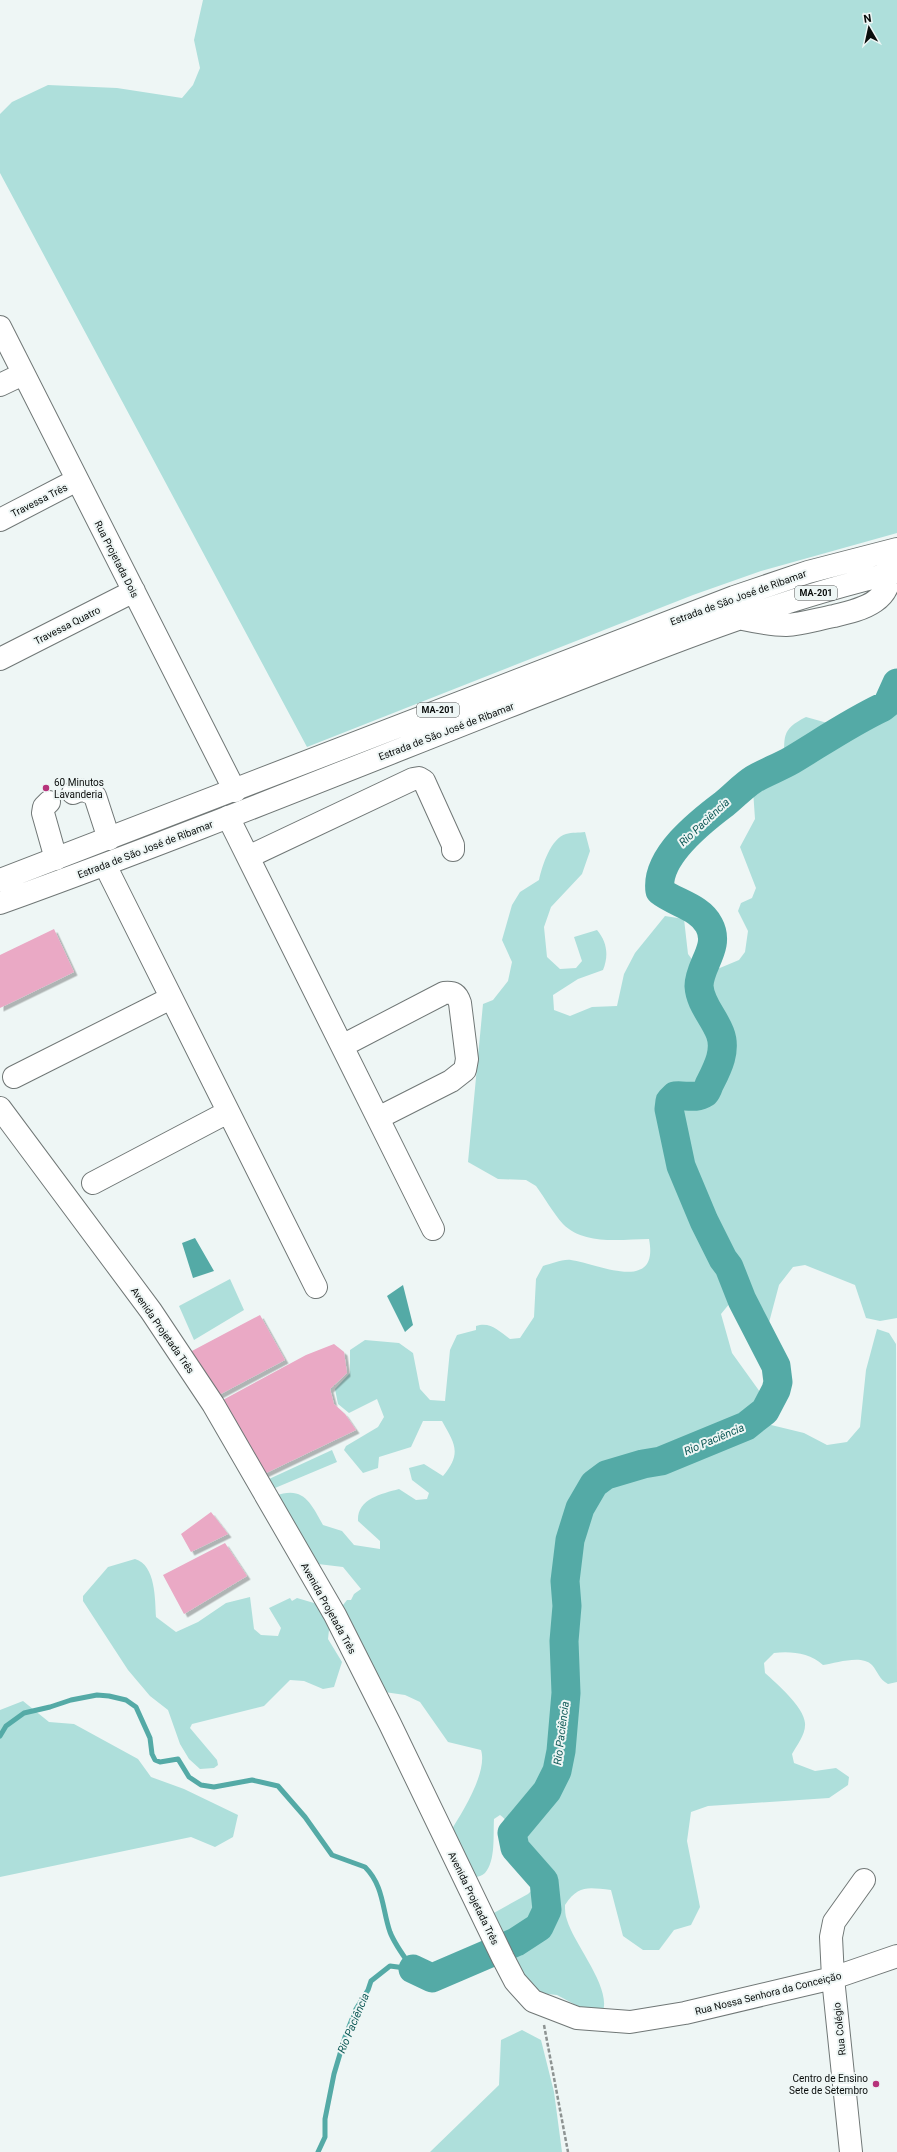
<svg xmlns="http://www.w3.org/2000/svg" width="897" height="2152" font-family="Roboto,sans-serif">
	<defs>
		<filter id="shadow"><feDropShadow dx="3.5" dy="3.5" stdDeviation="0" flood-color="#0004"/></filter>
	</defs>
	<rect width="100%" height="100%" fill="#eef6f5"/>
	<path fill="#aedfdb" d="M 203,0 L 897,0 L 897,533 L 761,571 L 693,595 L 307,747 L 0,173 L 0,114 L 12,102 L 48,85 L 117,88 L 182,98 L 193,85 L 200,68 L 194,40 Z
		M 897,708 L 897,1318 L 880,1321 L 866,1318 L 855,1285 L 805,1265 L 793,1267 L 779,1285 L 767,1330 L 730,1303 L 721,1314 L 732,1353 L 760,1392 L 760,1412 L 767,1424 L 804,1433 L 827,1445 L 847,1442 L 860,1427 L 866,1370 L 877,1329 L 889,1333 L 896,1344 L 897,1682 L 888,1684 C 879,1679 878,1672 872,1665 C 862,1654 836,1663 823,1665 C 810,1653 791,1651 774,1653 L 764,1663 L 765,1673 C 776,1683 804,1707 805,1723 C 806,1734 797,1745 792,1754 L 794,1763 L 815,1771 L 836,1768 L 849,1777 L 848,1785 L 829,1798 L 708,1806 L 691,1812 L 687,1841 L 700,1907 L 691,1925 L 674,1930 L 659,1950 L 643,1950 L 623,1936 L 611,1890 C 589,1888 579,1884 565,1905 C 565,1910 565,1915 567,1920 C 574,1944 611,1987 603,2011 L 587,2011 L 557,1995 L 539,1993 L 530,1989 L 492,1914 L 528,1894 C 532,1890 534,1889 535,1884 C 537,1868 513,1824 500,1815 L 494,1819 C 493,1834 496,1861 485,1873 C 480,1878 473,1877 467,1876 L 450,1832 C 462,1813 488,1772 481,1750 L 448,1742 L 420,1702 L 405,1695 L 364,1689 L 346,1628 L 343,1605 L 347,1600 L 351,1600 L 354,1594 L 361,1589 L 343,1567 L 318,1564 L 302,1556 L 275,1496 C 304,1485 311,1504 323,1525 L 342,1531 L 354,1545 L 380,1549 L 380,1541 L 358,1521 C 357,1499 381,1494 399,1489 L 416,1500 L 427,1499 L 429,1493 L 412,1480 L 409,1468 L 424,1464 L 443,1476 C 462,1453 455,1444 442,1421 L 423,1421 L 411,1447 L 379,1457 L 378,1468 L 363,1473 L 344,1450 L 346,1446 L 378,1427 L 384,1417 L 377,1399 L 349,1413 L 338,1404 L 335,1389 L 350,1373 L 350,1350 L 365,1340 L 399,1343 L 413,1353 L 420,1389 L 430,1400 L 445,1401 L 450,1350 L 457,1335 L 476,1330 L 476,1326 C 490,1321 499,1331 510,1339 L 520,1338 L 534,1317 L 536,1279 L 543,1266 C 551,1264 562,1259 571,1260 C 596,1263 660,1295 649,1239 C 622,1239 585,1246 563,1224 C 553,1213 545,1198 536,1186 L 526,1180 L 498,1179 L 468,1162 L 483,1004 L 493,1000 L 508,981 L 512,962 L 502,940 L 512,905 L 520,892 L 539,880 C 542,866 551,838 566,834 C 572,832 579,833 585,832 L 590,851 L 582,874 L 551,907 L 544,927 L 547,957 L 560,969 L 576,968 L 582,961 L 574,937 L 597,930 C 607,942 609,955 603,970 L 578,979 L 553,995 L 554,1010 L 570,1016 L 592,1007 L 617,1006 L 624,974 L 635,953 L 665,916 L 684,919 L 688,954 L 700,970 L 715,970 L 739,960 L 745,952 L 748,931 L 738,911 L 741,903 L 752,898 L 756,888 L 740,847 L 755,819 L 753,790 L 762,776 L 784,764 C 785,737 780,730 806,717 L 831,724 L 843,739 L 860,734 Z
		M 230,1279 L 244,1310 L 194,1340 L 179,1306 Z
		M 332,1450 L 337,1462 L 275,1488 L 269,1479 Z
		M 135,1559 C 156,1565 155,1600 156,1617 L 176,1632 L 198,1622 L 226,1603 L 250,1597 L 254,1629 L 261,1635 L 278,1636 L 281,1628 L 269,1608 L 290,1598 L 292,1601 L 297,1598 L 314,1603 L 335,1606 L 338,1625 L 329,1630 L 328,1639 L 342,1662 L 334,1687 L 323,1689 L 304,1681 L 290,1680 L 264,1706 L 192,1724 L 190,1728 L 217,1760 L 218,1765 L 214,1768 L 200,1769 L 189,1759 L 180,1744 L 168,1710 L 150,1696 L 128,1670 L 83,1601 L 83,1596 L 108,1567 Z
		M 23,1701 L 49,1722 L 74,1724 L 138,1759 L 151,1777 L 184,1789 L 238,1815 L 233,1837 L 215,1847 L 191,1837 L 0,1877 L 0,1710 Z
		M 522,2030 L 541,2040 L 554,2092 L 562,2152 L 430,2152 L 499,2085 L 501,2040 Z"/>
	<path fill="#54aaa6" d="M 195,1238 L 214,1271 L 193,1278 L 182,1243 Z
		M 403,1285 L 413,1325 L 405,1332 L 387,1296 Z"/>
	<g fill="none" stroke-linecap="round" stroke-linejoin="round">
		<path stroke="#54aaa6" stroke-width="5" d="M 0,1736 L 6,1726 L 24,1713 L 50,1707 L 71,1700 L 97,1695 L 109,1696 L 126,1700 L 136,1707 L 150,1738 L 152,1754 L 155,1760 L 160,1762 L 178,1759 L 189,1777 L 201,1785 L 214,1787 L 252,1780 L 278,1786 L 305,1817 L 332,1855 L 365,1867 C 384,1886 382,1909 390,1932 C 395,1945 405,1958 413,1969
			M 318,2152 L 325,2137 L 325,2119 L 334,2074 L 345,2037 L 356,2009 L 368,1990 L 371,1981 L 390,1966 L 413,1969"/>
		<path stroke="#54aaa6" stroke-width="29" d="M 413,1969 L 432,1978 L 516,1942 L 539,1927 L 547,1910 L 544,1881 L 515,1848 L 512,1833 L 547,1791 L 557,1771 L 561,1751 L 566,1693 L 564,1641 L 567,1606 L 565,1581 L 570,1540 L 580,1508 L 594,1484 L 606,1475 L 643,1464 L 661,1461 L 746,1426 L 765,1411 L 776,1390 L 778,1382 L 776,1366 L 742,1300 L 729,1267 L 723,1259 L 704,1221 L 681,1166 L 669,1109 L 670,1101 L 675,1096 C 685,1095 696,1099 705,1093 C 707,1091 708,1088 709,1085 C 717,1069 727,1051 720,1033 C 714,1017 700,1004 699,986 C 699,965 721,947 709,925 C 700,907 675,903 660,891 C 655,857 700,822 724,804 C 734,796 743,786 754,779 C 766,772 780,767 792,760 C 822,742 851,722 883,707 L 888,703 L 897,683"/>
	</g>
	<path fill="#eaa9c5" filter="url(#shadow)" d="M 54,929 L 74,972 L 0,1008 L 0,955 Z
		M 260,1315 L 285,1360 L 217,1396 L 190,1352 Z
		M 334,1344 L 344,1352 L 347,1373 L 330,1389 L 334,1404 L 345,1414 L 356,1430 L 262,1475 L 221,1401 L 306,1355 Z
		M 211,1512 L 228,1534 L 191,1552 L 181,1534 Z
		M 225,1543 L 247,1576 L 184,1614 L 163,1575 Z"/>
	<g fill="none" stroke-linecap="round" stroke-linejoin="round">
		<g stroke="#707776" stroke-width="24">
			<path id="minor" d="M 0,327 L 235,791
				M 0,385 L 23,374
				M 0,520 L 77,480
				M 0,659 L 134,591
				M 73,793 C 82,789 87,790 95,796 L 109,839
				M 49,802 L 44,807 L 43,813 L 56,859
				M 228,817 L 433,1229
				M 248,857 L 413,779 L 419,778 L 424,781 L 453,845 L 453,850
				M 105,865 L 316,1287
				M 342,1046 L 444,993 C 454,992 457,994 460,1003 L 467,1059 L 465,1070 L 451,1081 L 378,1118
				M 14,1077 L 171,998
				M 0,1108 L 151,1311 L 213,1404 L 335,1615 L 390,1724 L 503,1958 L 515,1981 L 533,2001 L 577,2018 L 630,2022 L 685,2013 L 833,1978 L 897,1956
				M 93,1183 L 228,1112
				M 851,2152 L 833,1978 L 831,1937 L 834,1922 L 864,1880"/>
		</g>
		<g stroke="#707776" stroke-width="24">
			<path id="major" d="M 743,619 C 757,622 771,625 786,625 C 802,624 818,619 834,616 C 860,610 897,602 888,562
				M 0,880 L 734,597 L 808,572 L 897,549
				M 0,903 C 175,840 347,770 520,702 C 644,654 767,602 897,572"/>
		</g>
		<path stroke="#8d9392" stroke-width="2.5" stroke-dasharray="4 2" stroke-linecap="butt" d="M 544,2025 L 568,2152"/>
		<use href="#minor" stroke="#fff" stroke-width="22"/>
		<use href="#major" stroke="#fff" stroke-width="22"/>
	</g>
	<g fill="#b6337b" stroke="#eef6f5" stroke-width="1.5">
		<circle cx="46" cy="788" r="4"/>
		<circle cx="876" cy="2084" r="4"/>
	</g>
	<g text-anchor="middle" stroke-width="4" stroke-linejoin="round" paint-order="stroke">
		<g fill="#eef6f5" stroke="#4e5352" stroke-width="1">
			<rect x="795" y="586" width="42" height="14" rx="3"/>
			<rect x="417" y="703" width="42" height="14" rx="3"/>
		</g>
		<g font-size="9" font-weight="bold" fill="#0a0d0c">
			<text x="816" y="596">MA-201</text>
			<text x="438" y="713">MA-201</text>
		</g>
		<g font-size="10" fill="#0a0d0c" stroke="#eef6f5">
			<text transform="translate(39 500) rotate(-27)" y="4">Travessa Três</text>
			<text transform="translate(117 559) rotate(63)" y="4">Rua Projetada Dois</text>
			<text transform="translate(738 597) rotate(-20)" y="4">Estrada de São José de Ribamar</text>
			<text transform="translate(67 625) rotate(-27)" y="4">Travessa Quatro</text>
			<text transform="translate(446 731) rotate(-21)" y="4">Estrada de São José de Ribamar</text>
			<text transform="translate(145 849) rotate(-21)" y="4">Estrada de São José de Ribamar</text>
			<text transform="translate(163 1330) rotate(55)" y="4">Avenida Projetada Três</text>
			<text transform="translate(329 1608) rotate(61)" y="4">Avenida Projetada Três</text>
			<text transform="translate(474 1898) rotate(64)" y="4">Avenida Projetada Três</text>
			<text transform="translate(768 1993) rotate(-14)" y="4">Rua Nossa Senhora da Conceição</text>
			<text transform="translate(839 2029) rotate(-96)" y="4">Rua Colégio</text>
		</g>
		<g font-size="10" fill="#0a0d0c" stroke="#eef6f5" text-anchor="start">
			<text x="54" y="786">60 Minutos<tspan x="54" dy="12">Lavanderia</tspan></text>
			<text x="868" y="2082" text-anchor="end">Centro de Ensino<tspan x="868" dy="12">Sete de Setembro</tspan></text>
		</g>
		<g font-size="11" font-style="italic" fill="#0f5a57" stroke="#eef6f5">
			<text transform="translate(704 822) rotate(-43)" y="4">Rio Paciência</text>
			<text transform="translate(714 1439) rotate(-23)" y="4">Rio Paciência</text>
			<text transform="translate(561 1733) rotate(-83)" y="4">Rio Paciência</text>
			<text transform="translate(353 2023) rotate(-67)" y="4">Rio Paciência</text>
		</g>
	</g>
	<g transform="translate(869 28) rotate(351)" stroke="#eef6f5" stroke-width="3" paint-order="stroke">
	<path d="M0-3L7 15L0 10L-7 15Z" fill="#0a0d0c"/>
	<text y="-6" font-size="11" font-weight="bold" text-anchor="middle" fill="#0a0d0c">N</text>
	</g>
</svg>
